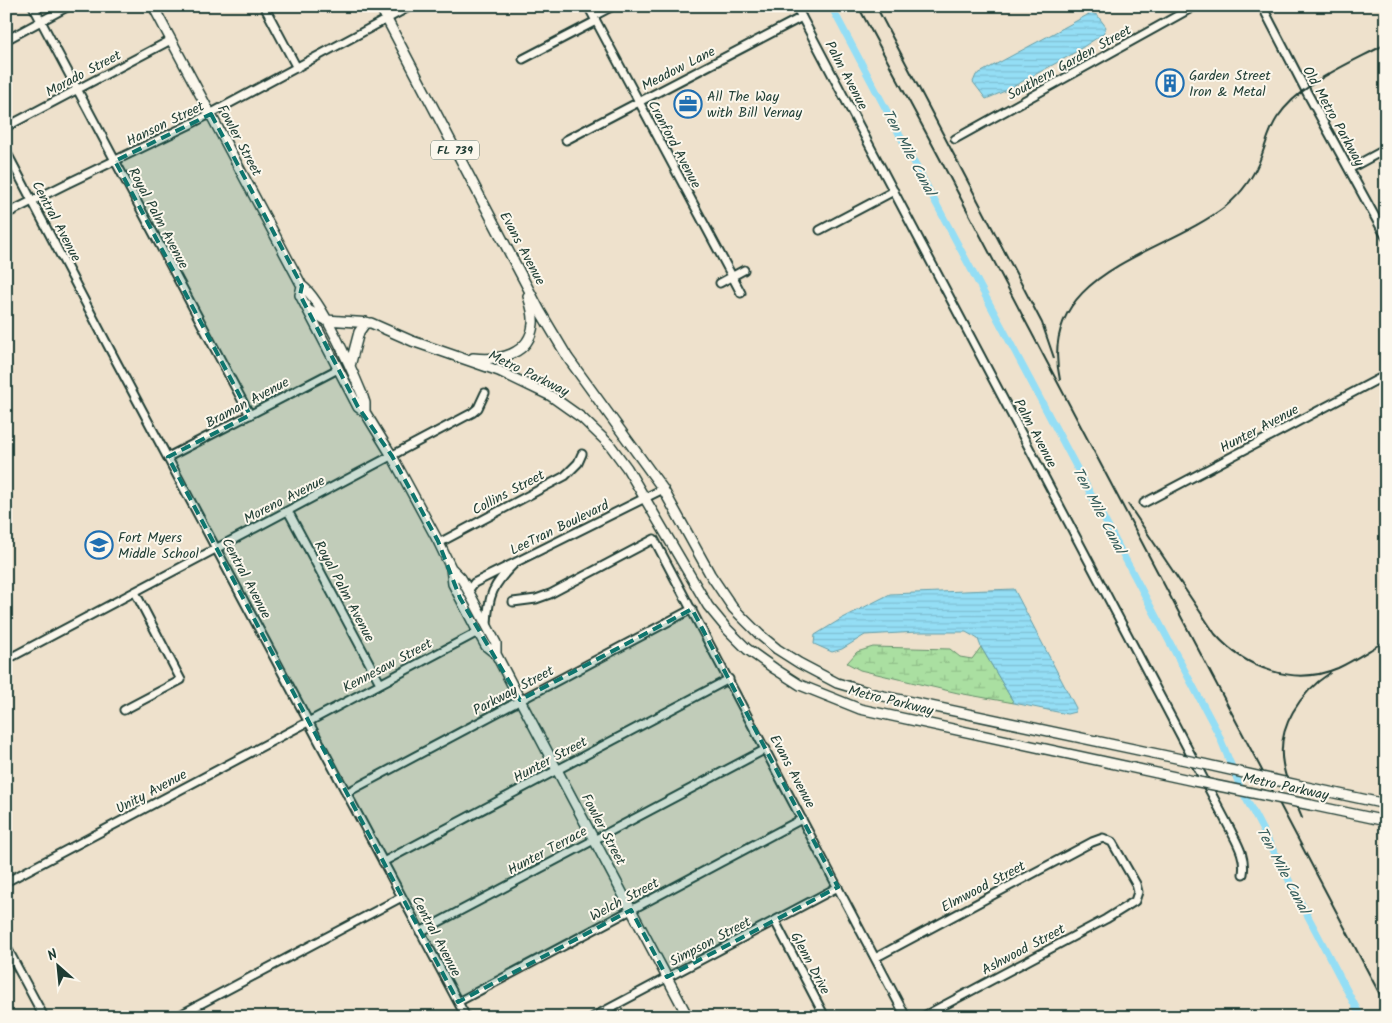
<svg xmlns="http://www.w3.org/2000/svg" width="1392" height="1023" font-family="Kalam,sans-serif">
	<defs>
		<pattern id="wetland-marsh" width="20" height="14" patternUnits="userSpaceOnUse" patternTransform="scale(1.25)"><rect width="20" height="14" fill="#aadfa1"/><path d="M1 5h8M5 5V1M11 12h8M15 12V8" fill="none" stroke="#92c08b"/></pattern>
		<pattern id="water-rules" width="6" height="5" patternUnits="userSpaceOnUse" patternTransform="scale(1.25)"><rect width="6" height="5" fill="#94def5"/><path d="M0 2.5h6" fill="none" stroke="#7fbfd3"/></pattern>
	</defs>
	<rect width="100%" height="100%" fill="#eee1cc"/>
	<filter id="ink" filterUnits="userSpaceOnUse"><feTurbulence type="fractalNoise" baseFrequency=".02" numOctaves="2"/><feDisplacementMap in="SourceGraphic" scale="10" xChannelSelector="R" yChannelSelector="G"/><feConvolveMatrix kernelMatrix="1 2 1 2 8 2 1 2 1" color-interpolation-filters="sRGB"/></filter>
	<g filter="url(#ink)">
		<path fill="url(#wetland-marsh)" stroke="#648e6a" d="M 873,647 L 950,649 L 960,657 L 972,659 L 981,647 L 1014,703 L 958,693 L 860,670 L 847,663 L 857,652 Z"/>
		<path fill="url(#water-rules)" stroke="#659ea8" d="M 1091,13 L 1097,15 L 1106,27 L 1103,34 L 1069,56 L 1005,91 L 986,99 L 973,82 L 976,75 Z
			M 1014,589 L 1076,708 L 1075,712 L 1067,714 L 1014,703 L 981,647 L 978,639 L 966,632 L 918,632 L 865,635 L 842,649 L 832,652 L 814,644 L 815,635 L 841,619 L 890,594 Z"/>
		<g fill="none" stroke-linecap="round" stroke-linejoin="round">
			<path stroke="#94def5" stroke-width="7" d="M 831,6 L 1218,733 L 1241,789 L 1361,1017"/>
			<g stroke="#1f3d34" stroke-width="11">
				<path id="minor" d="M 33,6 L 250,415
					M 264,6 L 297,68
					M 588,6 L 741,293
					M 796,6 L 1229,827 C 1237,843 1246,856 1243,874
					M 1262,6 L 1305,89 L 1386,237
					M 594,16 L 613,6
					M 6,40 L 69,6
					M 523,59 L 596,21
					M 6,127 L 171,40
					M 955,139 L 1195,6
					M 566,140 L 802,17
					M 6,151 L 116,361 L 466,1017
					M 1349,169 L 1386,149
					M 6,214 L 66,184 L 191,124 L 411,6
					M 820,230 L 894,191
					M 720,283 L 744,270
					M 168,457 L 338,369
					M 1144,503 L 1386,375
					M 288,511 L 380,683
					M 439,543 L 565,476 L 578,463 L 582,454
					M 468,591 L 474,583 L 663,489
					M 513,602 L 536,599 L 550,594 L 654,539 L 906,1017
					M 487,625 C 488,596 493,584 514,564
					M 6,660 L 472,413 L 478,408 L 485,393
					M 124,710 L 181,680 L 135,592
					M 346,793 L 692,609
					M 383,862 L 729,679
					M 6,882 L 478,632
					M 775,921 L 825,1017
					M 420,932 L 766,749
					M 6,946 L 44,1017
					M 875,958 L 1092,842 L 1103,838 L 1112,842 L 1136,884 L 1138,892 L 1135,901 L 1106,919 L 922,1017
					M 458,1002 L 802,819
					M 176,1017 L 402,897
					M 593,1017 L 838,887"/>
			</g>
			<g stroke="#1f3d34" stroke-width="12">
				<path id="major" d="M 153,6 L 302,286 C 321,299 352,370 362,394 L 365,403 L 365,412
					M 380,6 L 540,311 L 568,358 L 663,489 L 710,574 L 733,608 L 760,635 L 777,649 L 799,663 L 837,683 L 874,694 L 1181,759
					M 302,286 L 300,295 L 358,407 L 365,412 L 392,456 L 438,541 L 451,568 L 453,584 L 478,632 L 486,646 L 496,654
					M 308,310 L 326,320 L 371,323 L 412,341 L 499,371 L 551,396 L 582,418 L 610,445 L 627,468 L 708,606 L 727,629 L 747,649 L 775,669 L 800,685 L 860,709 L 1194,781
					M 473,358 C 499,361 530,355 533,324 C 534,315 531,305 528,296
					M 350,366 L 359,332 L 366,322
					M 451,568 L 461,578 L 464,583 L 496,643 L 496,654 L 520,700 L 688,1017
					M 1302,786 L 1386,804
					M 1311,805 L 1386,821"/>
			</g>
			<use href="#minor" stroke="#fbf7ec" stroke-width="7"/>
			<use href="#major" stroke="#fbf7ec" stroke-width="9"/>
			<path stroke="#1f3d34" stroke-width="2" d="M 858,6 L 939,157 L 1386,1006
				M 876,6 L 1042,323 L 1054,358
				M 1060,380 C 1036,271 1162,256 1226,206 C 1241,194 1255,175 1261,157 C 1266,144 1269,130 1277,118 C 1300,83 1349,64 1386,44
				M 1128,504 L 1215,634 C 1245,668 1294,687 1338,668 C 1353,661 1368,651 1382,643
				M 1302,818 C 1295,801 1286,783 1283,764 C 1276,727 1301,692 1330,673"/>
			<g stroke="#1f3d34" stroke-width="12" stroke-linecap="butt">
				<path id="major-bridge" d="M 1181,759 L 1302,786
					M 1194,781 L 1311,805"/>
			</g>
			<use href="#major-bridge" stroke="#fbf7ec" stroke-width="9"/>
		</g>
	</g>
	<path fill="#0f766e" fill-opacity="0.2" stroke="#0f766e" stroke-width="4" stroke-dasharray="10 6" stroke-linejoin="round" d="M 211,114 L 302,286 L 300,295 L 358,407 L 392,456 L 438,541 L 460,598 L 520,700 L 692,609 L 838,887 L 667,977 L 631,910 L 458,1002 L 168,457 L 250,415 L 115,161 Z"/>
	<defs>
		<g id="building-ring" transform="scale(1.4375)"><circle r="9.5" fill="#fbf7ec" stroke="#1f6fb2" stroke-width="1.5"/><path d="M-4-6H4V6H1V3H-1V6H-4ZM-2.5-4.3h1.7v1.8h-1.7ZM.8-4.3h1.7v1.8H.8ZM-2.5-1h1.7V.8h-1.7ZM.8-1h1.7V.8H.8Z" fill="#1f6fb2"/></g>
		<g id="office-ring" transform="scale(1.4375)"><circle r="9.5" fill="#fbf7ec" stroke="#1f6fb2" stroke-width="1.5"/><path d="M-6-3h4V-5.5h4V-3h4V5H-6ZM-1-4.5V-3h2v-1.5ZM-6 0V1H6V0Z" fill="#1f6fb2"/></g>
		<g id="school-ring" transform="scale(1.4375)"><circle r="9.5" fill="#fbf7ec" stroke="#1f6fb2" stroke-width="1.5"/><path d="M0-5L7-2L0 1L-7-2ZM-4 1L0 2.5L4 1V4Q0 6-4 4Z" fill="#1f6fb2"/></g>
	</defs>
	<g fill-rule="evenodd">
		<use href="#building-ring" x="1170" y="83"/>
		<use href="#office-ring" x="688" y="104"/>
		<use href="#school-ring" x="99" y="545"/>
	</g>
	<g text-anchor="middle" stroke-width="4" stroke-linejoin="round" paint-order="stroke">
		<rect fill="#fbf7ec" stroke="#61756b" stroke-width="1" x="431" y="140.5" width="48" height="19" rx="4"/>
		<g font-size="12" font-weight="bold" fill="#1f3d34">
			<text x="455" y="154">FL 739</text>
		</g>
		<g font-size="14" fill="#1f3d34" stroke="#fbf7ec">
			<text transform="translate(1069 62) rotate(-29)" y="5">Southern Garden Street</text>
			<text transform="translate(678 68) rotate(-27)" y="5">Meadow Lane</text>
			<text transform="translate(83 73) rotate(-28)" y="5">Morado Street</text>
			<text transform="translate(847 75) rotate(62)" y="5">Palm Avenue</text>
			<text transform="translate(1334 116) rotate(61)" y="5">Old Metro Parkway</text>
			<text transform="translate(165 123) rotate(-26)" y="5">Hanson Street</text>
			<text transform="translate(240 140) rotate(62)" y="5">Fowler Street</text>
			<text transform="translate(675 144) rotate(62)" y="5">Cranford Avenue</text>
			<text transform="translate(159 218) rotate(62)" y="5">Royal Palm Avenue</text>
			<text transform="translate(57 221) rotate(62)" y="5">Central Avenue</text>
			<text transform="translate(523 248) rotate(62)" y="5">Evans Avenue</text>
			<text transform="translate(529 373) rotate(26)" y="5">Metro Parkway</text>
			<text transform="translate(247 402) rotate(-28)" y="5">Braman Avenue</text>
			<text transform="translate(1259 428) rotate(-28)" y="5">Hunter Avenue</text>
			<text transform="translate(1036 433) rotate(62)" y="5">Palm Avenue</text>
			<text transform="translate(508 492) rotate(-28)" y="5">Collins Street</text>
			<text transform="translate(284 499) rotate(-27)" y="5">Moreno Avenue</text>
			<text transform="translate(559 527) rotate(-26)" y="5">LeeTran Boulevard</text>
			<text transform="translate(247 578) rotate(62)" y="5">Central Avenue</text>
			<text transform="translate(345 591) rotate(62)" y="5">Royal Palm Avenue</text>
			<text transform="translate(387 665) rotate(-28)" y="5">Kennesaw Street</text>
			<text transform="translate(513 690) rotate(-28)" y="5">Parkway Street</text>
			<text transform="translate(891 700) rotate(14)" y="5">Metro Parkway</text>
			<text transform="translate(550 759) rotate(-28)" y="5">Hunter Street</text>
			<text transform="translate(793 771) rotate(62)" y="5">Evans Avenue</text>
			<text transform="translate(1286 786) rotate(12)" y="5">Metro Parkway</text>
			<text transform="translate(151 791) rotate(-28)" y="5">Unity Avenue</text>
			<text transform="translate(604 829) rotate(62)" y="5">Fowler Street</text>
			<text transform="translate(547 850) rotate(-28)" y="5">Hunter Terrace</text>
			<text transform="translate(983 886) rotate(-28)" y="5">Elmwood Street</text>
			<text transform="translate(624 899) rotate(-28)" y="5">Welch Street</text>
			<text transform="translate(437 936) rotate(62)" y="5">Central Avenue</text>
			<text transform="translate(710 941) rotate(-28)" y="5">Simpson Street</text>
			<text transform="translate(1023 949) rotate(-28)" y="5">Ashwood Street</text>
			<text transform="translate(811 963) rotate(62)" y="5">Glenn Drive</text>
		</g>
		<g font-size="14" fill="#1f3d34" stroke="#fbf7ec" text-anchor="start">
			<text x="1189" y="80">Garden Street<tspan x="1189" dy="16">Iron &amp; Metal</tspan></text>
			<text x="707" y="101">All The Way<tspan x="707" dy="16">with Bill Vernay</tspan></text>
			<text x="118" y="542">Fort Myers<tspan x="118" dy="16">Middle School</tspan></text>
		</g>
		<g font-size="15" font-style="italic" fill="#365d5b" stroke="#fbf7ec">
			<text transform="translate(909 152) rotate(62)" y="5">Ten Mile Canal</text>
			<text transform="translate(1099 510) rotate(62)" y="5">Ten Mile Canal</text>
			<text transform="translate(1283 870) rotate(62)" y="5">Ten Mile Canal</text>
		</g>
	</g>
	<rect width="1392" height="1023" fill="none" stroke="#fbf7ec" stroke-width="25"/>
	<rect x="12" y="12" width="1367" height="998" fill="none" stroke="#1f3d34" stroke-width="2" filter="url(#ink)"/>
	<g transform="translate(58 966) rotate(333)" stroke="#fbf7ec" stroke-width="4" paint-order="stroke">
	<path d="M0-4L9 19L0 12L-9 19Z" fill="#1f3d34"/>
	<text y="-8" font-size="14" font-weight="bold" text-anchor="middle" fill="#1f3d34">N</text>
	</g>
</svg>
